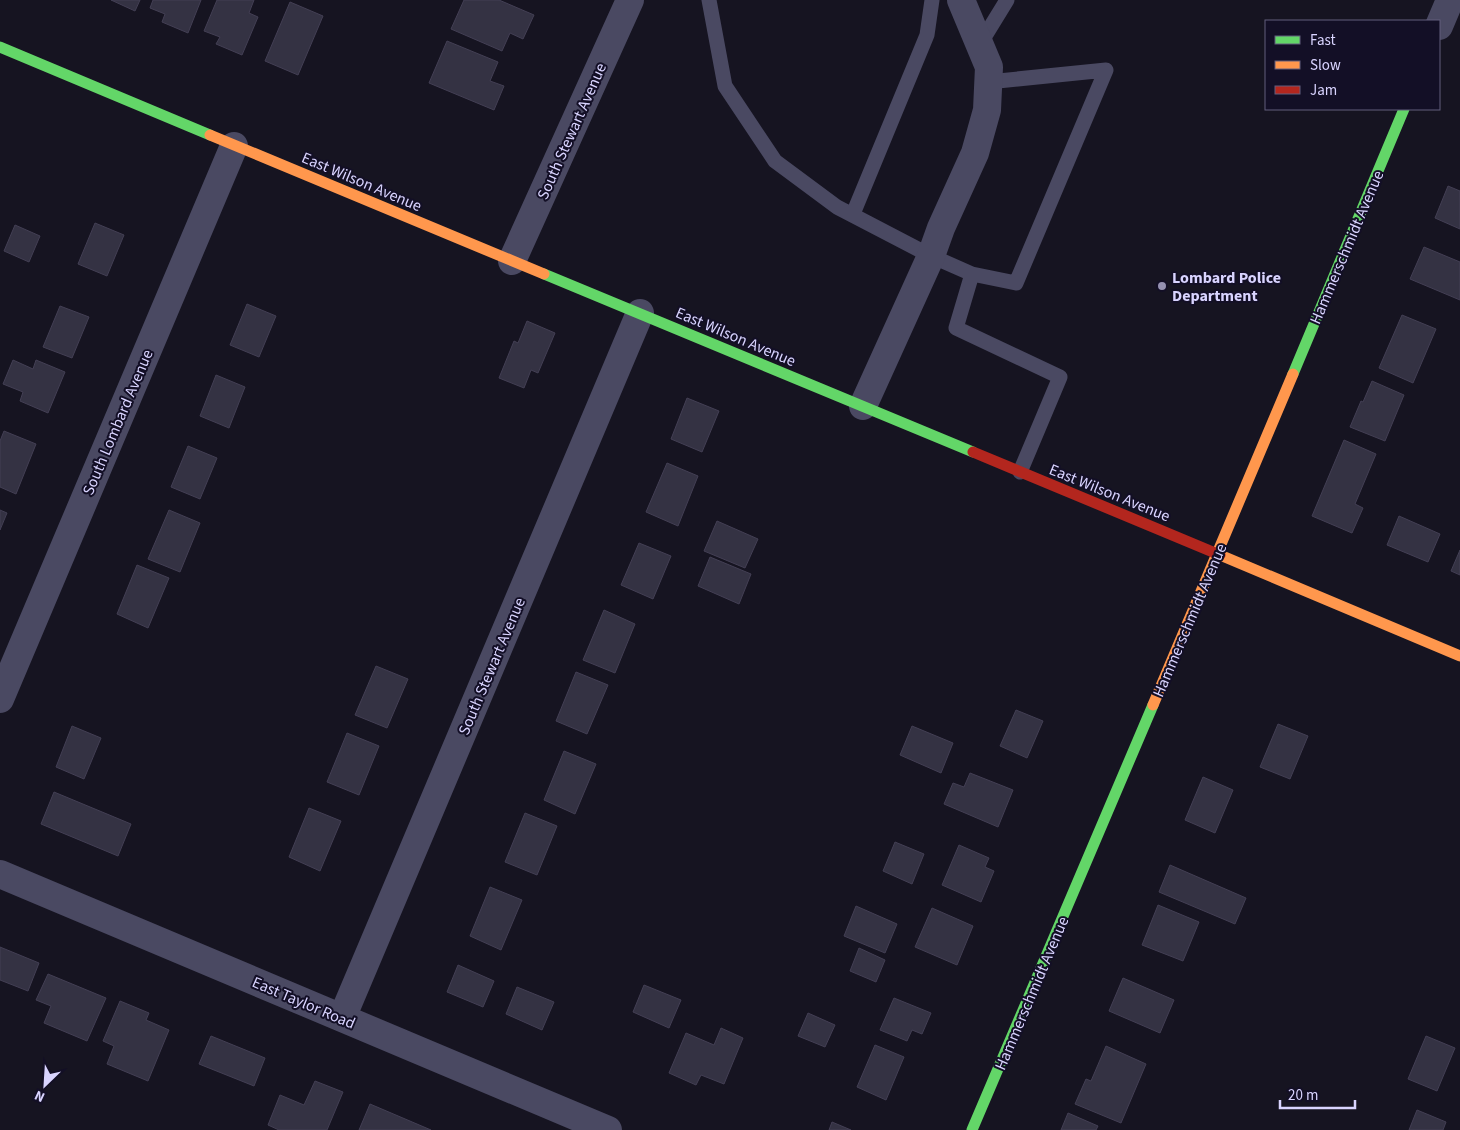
<svg xmlns="http://www.w3.org/2000/svg" width="1460" height="1130" font-family="'Source Sans 3',sans-serif">
	<rect width="100%" height="100%" fill="#161421"/>
	<path fill="#343243" stroke="#433f54" d="M 111,0 L 140,0 L 135,11 Z
		M 153,0 L 201,0 L 188,33 L 162,22 L 165,14 L 150,8 Z
		M 217,0 L 254,0 L 249,13 L 258,17 L 242,55 L 216,44 L 220,37 L 204,31 Z
		M 464,0 L 499,0 L 534,15 L 523,39 L 510,33 L 502,51 L 451,29 Z
		M 290,2 L 323,16 L 298,75 L 265,61 Z
		M 447,41 L 498,62 L 490,81 L 504,86 L 494,110 L 429,83 Z
		M 1448,186 L 1460,191 L 1460,229 L 1435,218 Z
		M 95,223 L 124,235 L 107,276 L 78,264 Z
		M 15,225 L 40,236 L 29,262 L 4,251 Z
		M 1424,247 L 1460,262 L 1460,300 L 1410,279 Z
		M 247,304 L 276,316 L 259,357 L 230,345 Z
		M 60,306 L 89,317 L 72,358 L 43,347 Z
		M 1402,315 L 1436,329 L 1413,383 L 1379,368 Z
		M 527,321 L 555,333 L 538,373 L 531,370 L 524,388 L 499,378 L 514,341 L 518,343 Z
		M 13,360 L 33,369 L 36,360 L 65,372 L 48,413 L 20,401 L 23,392 L 3,384 Z
		M 216,375 L 245,387 L 229,428 L 200,416 Z
		M 1372,381 L 1404,395 L 1385,441 L 1350,427 L 1361,401 L 1363,402 Z
		M 687,398 L 719,411 L 702,452 L 671,439 Z
		M 4,431 L 36,444 L 16,494 L 0,487 L 0,441 Z
		M 1344,440 L 1376,454 L 1355,504 L 1363,508 L 1352,533 L 1312,516 Z
		M 188,446 L 217,458 L 200,499 L 171,487 Z
		M 667,463 L 698,476 L 678,526 L 646,512 Z
		M 0,510 L 7,513 L 0,530 Z
		M 169,510 L 200,523 L 180,572 L 148,559 Z
		M 1399,516 L 1440,534 L 1428,562 L 1387,545 Z
		M 717,521 L 758,539 L 745,568 L 704,551 Z
		M 639,543 L 671,556 L 653,599 L 621,585 Z
		M 1460,550 L 1460,575 L 1451,571 Z
		M 710,557 L 751,574 L 739,604 L 698,586 Z
		M 137,565 L 169,578 L 148,628 L 117,614 Z
		M 604,610 L 635,624 L 615,673 L 583,660 Z
		M 376,666 L 408,679 L 387,728 L 355,715 Z
		M 576,672 L 608,685 L 587,734 L 556,721 Z
		M 1016,710 L 1043,721 L 1027,758 L 1000,746 Z
		M 1278,724 L 1308,736 L 1290,779 L 1260,767 Z
		M 72,726 L 101,738 L 84,779 L 56,767 Z
		M 912,726 L 953,743 L 941,773 L 900,755 Z
		M 347,733 L 379,746 L 359,795 L 327,782 Z
		M 564,751 L 596,764 L 575,814 L 544,800 Z
		M 970,773 L 1013,790 L 998,827 L 944,804 L 953,783 L 964,787 Z
		M 1203,777 L 1233,790 L 1215,833 L 1185,820 Z
		M 54,792 L 131,824 L 118,856 L 41,824 Z
		M 309,808 L 341,821 L 320,871 L 289,857 Z
		M 525,813 L 557,826 L 537,875 L 505,862 Z
		M 895,842 L 924,854 L 912,884 L 883,871 Z
		M 959,845 L 989,858 L 985,867 L 994,871 L 981,902 L 942,885 Z
		M 1170,865 L 1246,898 L 1235,924 L 1159,892 Z
		M 490,887 L 522,900 L 501,950 L 470,936 Z
		M 1158,905 L 1199,922 L 1183,961 L 1142,945 Z
		M 856,906 L 897,924 L 885,953 L 844,936 Z
		M 932,908 L 973,926 L 957,965 L 915,947 Z
		M 0,947 L 39,963 L 28,991 L 0,980 Z
		M 859,948 L 885,960 L 876,982 L 850,971 Z
		M 458,965 L 494,981 L 483,1007 L 447,992 Z
		M 48,974 L 106,998 L 87,1041 L 44,1023 L 51,1006 L 36,1000 Z
		M 1123,978 L 1174,1000 L 1160,1033 L 1109,1011 Z
		M 644,985 L 681,1000 L 669,1028 L 633,1012 Z
		M 517,987 L 554,1002 L 542,1030 L 506,1014 Z
		M 894,998 L 931,1013 L 922,1034 L 912,1030 L 907,1041 L 880,1030 Z
		M 120,1001 L 149,1013 L 146,1020 L 169,1030 L 148,1081 L 107,1064 L 114,1046 L 103,1041 Z
		M 808,1013 L 835,1025 L 825,1047 L 798,1036 Z
		M 721,1028 L 743,1038 L 724,1084 L 701,1075 L 696,1085 L 669,1073 L 686,1033 L 714,1045 Z
		M 211,1036 L 265,1058 L 254,1086 L 199,1064 Z
		M 1426,1036 L 1455,1048 L 1437,1091 L 1408,1079 Z
		M 875,1045 L 904,1057 L 886,1100 L 857,1087 Z
		M 1106,1046 L 1146,1064 L 1121,1123 L 1075,1104 L 1086,1079 L 1091,1081 Z
		M 315,1081 L 343,1092 L 327,1130 L 279,1130 L 268,1125 L 280,1095 L 304,1105 Z
		M 370,1104 L 431,1130 L 359,1130 Z
		M 1417,1110 L 1446,1122 L 1443,1130 L 1409,1130 Z
		M 1068,1113 L 1098,1126 L 1096,1130 L 1061,1130 Z
		M 832,1122 L 851,1130 L 829,1130 Z"/>
	<g fill="none" stroke-linecap="round" stroke-linejoin="round">
		<path stroke="#4a4962" stroke-width="15" d="M 709,0 L 725,86 L 775,161 L 837,207 L 931,256 L 972,274 L 956,328 L 1060,377 L 1020,472
			M 980,44 L 1007,0
			M 853,214 L 927,35 L 932,0
			M 972,274 L 1016,283 L 1106,70 L 988,82"/>
		<path stroke="#4a4962" stroke-width="28" d="M 1439,26 L 1450,0
			M 512,261 L 630,0
			M 863,406 L 931,256 L 941,228 L 975,153 L 987,110 L 989,67 L 961,0
			M 0,699 L 234,146
			M 0,874 L 608,1130
			M 342,1018 L 640,313"/>
		<path stroke="#63d668" stroke-width="11" d="M 0,47 L 210,135
			M 544,274 L 973,452
			M 1293,374 L 1404,109
			M 972,1130 L 1153,705"/>
		<path stroke="#ff974d" stroke-width="11" d="M 210,135 L 544,274
			M 1220,555 L 1460,656
			M 1153,705 L 1293,374"/>
		<path stroke="#b3261e" stroke-width="11" d="M 973,452 L 1220,555"/>
	</g>
	<circle fill="#9591b1" stroke="#130f26" stroke-width="2" cx="1162" cy="286" r="5"/>
	<g text-anchor="middle" stroke-width="4" stroke-linejoin="round" paint-order="stroke">
		<g font-size="16" fill="#d9d4ff" stroke="#130f26">
			<text transform="translate(571 131) rotate(-66)" y="6">South Stewart Avenue</text>
			<text transform="translate(362 181) rotate(23)" y="6">East Wilson Avenue</text>
			<text transform="translate(1346 247) rotate(-67)" y="6">Hammerschmidt Avenue</text>
			<text transform="translate(736 336) rotate(23)" y="6">East Wilson Avenue</text>
			<text transform="translate(117 422) rotate(-67)" y="6">South Lombard Avenue</text>
			<text transform="translate(1110 492) rotate(22)" y="6">East Wilson Avenue</text>
			<text transform="translate(1189 620) rotate(-67)" y="6">Hammerschmidt Avenue</text>
			<text transform="translate(491 666) rotate(-67)" y="6">South Stewart Avenue</text>
			<text transform="translate(1031 993) rotate(-67)" y="6">Hammerschmidt Avenue</text>
			<text transform="translate(304 1002) rotate(23)" y="6">East Taylor Road</text>
		</g>
		<g font-size="16" font-weight="bold" fill="#d9d4ff" stroke="#130f26" text-anchor="start">
			<text x="1172" y="283">Lombard Police<tspan x="1172" dy="18">Department</tspan></text>
		</g>
	</g>
	<rect x="1265" y="20" width="175" height="90" fill="#130f26" stroke="#625e7d"/>
	<rect x="1275" y="36" width="25" height="8" fill="#63d668" stroke="#625e7d"/>
	<text x="1310" y="45" font-size="15" fill="#d9d4ff">Fast</text>
	<rect x="1275" y="61" width="25" height="8" fill="#ff974d" stroke="#625e7d"/>
	<text x="1310" y="70" font-size="15" fill="#d9d4ff">Slow</text>
	<rect x="1275" y="86" width="25" height="8" fill="#b3261e" stroke="#625e7d"/>
	<text x="1310" y="95" font-size="15" fill="#d9d4ff">Jam</text>
	<g transform="translate(45 1085) rotate(205)" stroke="#130f26" stroke-width="4" paint-order="stroke">
	<path d="M0-4L9 19L0 12L-9 19Z" fill="#d9d4ff"/>
	<text y="-8" font-size="14" font-weight="bold" text-anchor="middle" fill="#d9d4ff">N</text>
	</g>
	<path d="M1280 1100v8h75v-8" fill="none" stroke="#d9d4ff" stroke-width="2.5"/>
	<text x="1288" y="1100" font-size="15" fill="#d9d4ff" stroke="#130f26" stroke-width="4" paint-order="stroke">20 m</text>
</svg>
